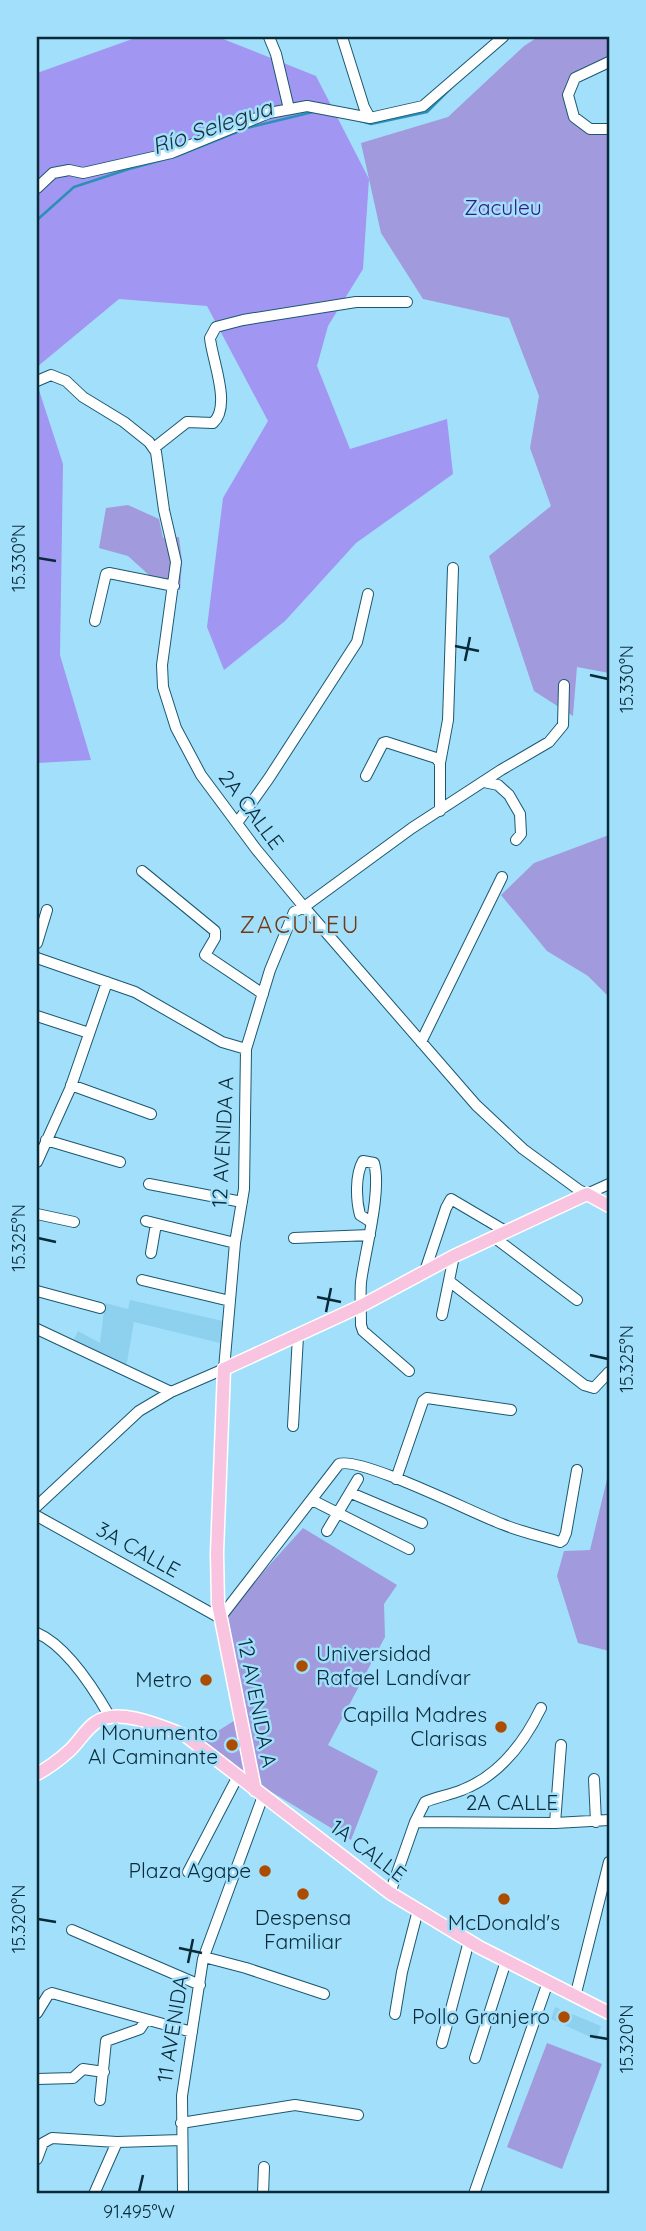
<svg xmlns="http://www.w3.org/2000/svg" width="646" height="2231" font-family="Quicksand,sans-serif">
	<rect width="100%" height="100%" fill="#a2dffb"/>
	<path fill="#8ed1ef" d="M 130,1300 L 223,1321 L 220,1343 L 134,1322 L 126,1368 L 73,1341 L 78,1331 L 100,1343 L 105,1303 L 128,1309 Z
		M 555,2007 L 601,2026 L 597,2040 L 551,2019 Z"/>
	<path fill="#a19add" d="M 538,37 L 609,37 L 609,63 L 575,78 L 568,95 L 574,117 L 590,129 L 609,129 L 609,673 L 577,667 L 573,716 L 534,691 L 489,556 L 551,506 L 530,448 L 539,396 L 509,318 L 423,299 L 381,233 L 361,143 L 448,117 L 524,46 Z
		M 128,505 L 159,519 L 163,538 L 179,537 L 182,561 L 180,590 L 160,585 L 128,556 L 99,548 L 106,508 Z
		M 609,835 L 609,997 L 588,976 L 547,951 L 501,895 L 534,863 Z
		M 609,1471 L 609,1651 L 578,1643 L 557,1576 L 564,1551 L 590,1550 Z
		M 303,1528 L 397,1585 L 384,1604 L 385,1637 L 328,1745 L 378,1771 L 351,1840 L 260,1785 L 225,1619 L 245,1592 Z
		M 240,1717 L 253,1786 L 199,1743 Z
		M 547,2043 L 602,2064 L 562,2169 L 507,2147 Z"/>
	<path fill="#a296f3" d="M 138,37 L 218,37 L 316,76 L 369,179 L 363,269 L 328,326 L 317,366 L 350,449 L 447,419 L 453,474 L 356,543 L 285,621 L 224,670 L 207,627 L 223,498 L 268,421 L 207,306 L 119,299 L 37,367 L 37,73 Z
		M 37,384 L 63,464 L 60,655 L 91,760 L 37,763 Z"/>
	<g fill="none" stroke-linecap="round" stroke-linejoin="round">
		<path stroke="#2a90b8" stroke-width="2.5" d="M 361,121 L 371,124 L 427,112 L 451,88
			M 37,220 L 74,187 L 129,169 L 177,156 L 247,128 L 317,111"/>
		<g stroke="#1b5870" stroke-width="12">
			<path id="minor" d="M 269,37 L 276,54 L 289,109
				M 342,37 L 364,107 L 370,118
				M 609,62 L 575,78 L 568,95 L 574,117 L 590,129 L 609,129
				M 37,188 L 53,173 L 69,170 L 83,173 L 171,153 L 269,113 L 307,106 L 370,118 L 423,106 L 503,37
				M 37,381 L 51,375 L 66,381 L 83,397 L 124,422 L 149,442 L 156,452 L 164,510 L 176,562 L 162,665 L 163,687 L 176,728 L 201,775 L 256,849 L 304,907 L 476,1105 L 523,1149 L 579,1190 L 587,1194 L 609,1184
				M 154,448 L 187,422 L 213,423 C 232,406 212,360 210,338 L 216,327 L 243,320 L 356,302 L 407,302
				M 95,621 L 106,574 L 109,573 L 174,586
				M 366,776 L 383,743 L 386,742 L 436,758 L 440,763
				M 484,782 L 498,785 L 509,795 L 520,814 L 521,834 L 516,840
				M 440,811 L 440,763 L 448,720 L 453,568
				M 237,823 L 269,778 L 357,642 L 368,594
				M 142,871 L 215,931 L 215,938 L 205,955 L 263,994
				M 37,943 L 47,910
				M 37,958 L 135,992 L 222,1042 L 246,1049
				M 37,1016 L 89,1033
				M 421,1042 L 502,877
				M 71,1085 L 151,1114
				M 46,1140 L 120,1162
				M 37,1162 L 70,1089 L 107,982
				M 149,1184 L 242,1202
				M 37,1214 L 74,1222
				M 146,1221 L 235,1243
				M 371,1222 L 360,1215 C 356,1200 355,1175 363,1161 L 374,1163 C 382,1191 365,1251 361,1282 C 360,1296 361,1311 361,1325 L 363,1331 L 409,1371
				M 294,1238 L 370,1235
				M 495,1238 L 577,1300
				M 151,1253 L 156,1224
				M 425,1271 L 446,1208 L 451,1199 L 507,1232
				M 142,1280 L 230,1301
				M 449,1281 L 584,1385 L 594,1388 L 609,1372
				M 37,1291 L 100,1308
				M 442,1315 L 454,1256
				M 37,1329 L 171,1392
				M 293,1426 L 298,1336
				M 396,1479 L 423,1401 L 427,1398 L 511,1410
				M 351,1493 L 422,1523
				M 312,1500 L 409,1549
				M 37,1506 L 139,1411 L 171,1392 L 224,1369 L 235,1243 L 244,1189 L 246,1049 L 270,970 L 294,912 L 304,907 L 412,828 L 501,770 L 549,742 L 563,725 L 564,685
				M 37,1516 L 220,1618 L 339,1464 C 360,1456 475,1514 502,1524 C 521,1532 541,1536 560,1542 L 563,1540 L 566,1533 L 577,1470
				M 327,1531 L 358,1479
				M 37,1633 C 67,1646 94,1689 110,1717
				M 594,1779 L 596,1822
				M 415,1822 L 555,1823 L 609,1820
				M 555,1823 L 561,1745
				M 188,1872 L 238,1776
				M 390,1893 L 415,1822 L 425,1802 C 436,1797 450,1795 462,1790 C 498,1776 524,1743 541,1708
				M 72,1930 L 200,1985
				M 204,1957 L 246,1968 L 324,1994
				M 575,1997 L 609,1862
				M 37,2013 L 48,1995 L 52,1993 L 192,2032
				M 395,2014 L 402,1972 L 418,1910
				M 442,2043 L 469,1941
				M 475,2058 L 506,1961
				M 37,2079 L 73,2078 L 83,2069 L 104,2072
				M 100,2100 L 106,2041 L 140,2029 L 146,2020
				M 181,2123 L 295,2105 L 358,2115
				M 37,2159 L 43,2143 L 52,2138 L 117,2142 L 182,2140
				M 94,2194 L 117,2142
				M 183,2194 L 182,2096 L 203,1959 L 263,1796
				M 263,2194 L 264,2167
				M 474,2194 L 548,1982"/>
		</g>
		<g stroke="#fff" stroke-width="15">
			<path id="major" d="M 37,1774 C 48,1768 59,1760 69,1751 C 78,1743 85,1730 95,1723 C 117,1706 163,1727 186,1736 L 390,1893 L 479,1947 L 609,2013
				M 255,1790 L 218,1604 L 217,1553 L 224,1369 L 361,1306 L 454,1256 L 587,1194 L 609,1206"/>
		</g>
		<use href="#minor" stroke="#fff" stroke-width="10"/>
		<use href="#major" stroke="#f9c4df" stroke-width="12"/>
	</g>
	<path fill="none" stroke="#092b39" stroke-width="2.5" d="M 38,558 L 56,561M 455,646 L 479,651M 465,661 L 470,637M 590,675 L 608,679M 38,1238 L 56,1242M 317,1297 L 341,1302M 326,1312 L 331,1288M 590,1355 L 608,1359M 38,1919 L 56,1922M 179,1948 L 202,1953M 188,1963 L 193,1939M 590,2036 L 608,2039M 139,2192 L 143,2175"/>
	<g fill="#ac4c00" stroke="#a2dffb" stroke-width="2.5">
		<circle cx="302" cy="1666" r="7"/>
		<circle cx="206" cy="1680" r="7"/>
		<circle cx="501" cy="1727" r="7"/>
		<circle cx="232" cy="1745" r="7"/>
		<circle cx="265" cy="1871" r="7"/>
		<circle cx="303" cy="1894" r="7"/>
		<circle cx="504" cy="1899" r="7"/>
		<circle cx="564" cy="2017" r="7"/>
	</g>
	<g text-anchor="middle" stroke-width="5" stroke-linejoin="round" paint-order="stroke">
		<g font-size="21" fill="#391783" stroke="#a2dffb">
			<text x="503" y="215">Zaculeu</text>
		</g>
		<g font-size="21" fill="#092b39" stroke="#a2dffb">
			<text transform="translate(251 810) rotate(53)" y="7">2A CALLE</text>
			<text transform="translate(223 1142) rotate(-87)" y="7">12 AVENIDA A</text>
			<text transform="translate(138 1550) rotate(29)" y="7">3A CALLE</text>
			<text transform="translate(257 1703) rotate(79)" y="7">12 AVENIDA A</text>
			<text x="512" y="1810">2A CALLE</text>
			<text transform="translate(368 1851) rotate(37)" y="7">1A CALLE</text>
			<text transform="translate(173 2029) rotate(-81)" y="7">11 AVENIDA</text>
		</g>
		<g font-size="21" fill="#092b39" stroke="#a2dffb" text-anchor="end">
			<text x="316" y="1661" text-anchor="start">Universidad<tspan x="316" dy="24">Rafael Landívar</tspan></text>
			<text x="192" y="1687">Metro</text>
			<text x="487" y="1722">Capilla Madres<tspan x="487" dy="24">Clarisas</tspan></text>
			<text x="218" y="1740">Monumento<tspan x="218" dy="24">Al Caminante</tspan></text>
			<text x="251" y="1878">Plaza Agape</text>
			<text x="303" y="1925" text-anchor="middle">Despensa<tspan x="303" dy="24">Familiar</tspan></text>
			<text x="504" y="1930" text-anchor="middle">McDonald's</text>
			<text x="550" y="2024">Pollo Granjero</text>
		</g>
		<g font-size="23" font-style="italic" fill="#192f39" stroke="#a2dffb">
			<text transform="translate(212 127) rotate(-19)" y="8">Río Selegua</text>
		</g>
		<g font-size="24" letter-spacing="2" fill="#763811" stroke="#a2dffb">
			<text x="300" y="933">ZACULEU</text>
		</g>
	</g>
	<rect width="646" height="2231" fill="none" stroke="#a2dffb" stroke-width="77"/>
	<rect x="38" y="38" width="570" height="2154" fill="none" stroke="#092b39" stroke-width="2.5"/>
	<g font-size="18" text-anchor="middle" fill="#092b39">
		<text transform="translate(19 558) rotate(-90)" y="6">15.330°N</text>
		<text transform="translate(627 679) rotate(-90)" y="6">15.330°N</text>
		<text transform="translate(19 1238) rotate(-90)" y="6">15.325°N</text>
		<text transform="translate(627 1359) rotate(-90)" y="6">15.325°N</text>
		<text transform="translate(19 1919) rotate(-90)" y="6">15.320°N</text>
		<text transform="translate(627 2039) rotate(-90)" y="6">15.320°N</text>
		<text x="139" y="2218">91.495°W</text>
	</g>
</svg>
